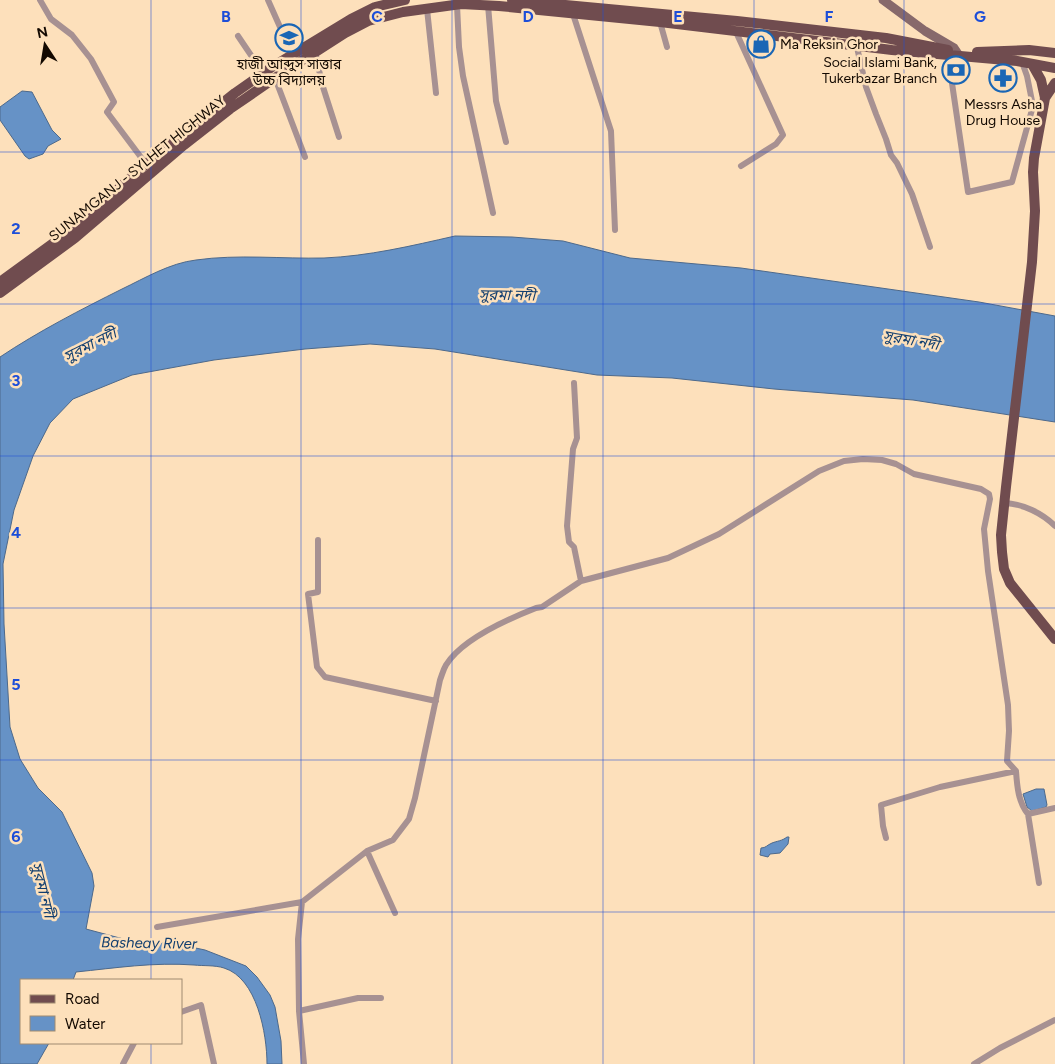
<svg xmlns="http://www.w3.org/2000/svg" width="1055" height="1064" font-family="Figtree,'Noto Sans Bengali',sans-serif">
	<rect width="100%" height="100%" fill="#fde0bb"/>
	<path fill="#6692c6" stroke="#4d698b" d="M 22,91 L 32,92 L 52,130 L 61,139 L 48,146 L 43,154 L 29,159 L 25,156 L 0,120 L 0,107 Z
		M 455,236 L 512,237 L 563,241 L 630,258 L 741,268 L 979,302 L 1055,316 L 1055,422 L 913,400 L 774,389 L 672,378 L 597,375 L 435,349 L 370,344 L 305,349 L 214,360 L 132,375 L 73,399 L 50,423 L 33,456 L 14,510 L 3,564 L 4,624 L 10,727 L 20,759 L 38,788 L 62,812 L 92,873 L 94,886 L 86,929 L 131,941 L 177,944 L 205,950 L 246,966 L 257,977 L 270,995 L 275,1007 L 281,1041 L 282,1064 L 267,1064 C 267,1034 257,978 224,968 C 215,965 203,966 194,965 C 154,962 115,968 76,972 L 73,980 L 21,980 L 21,1043 L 49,1043 L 37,1064 L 0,1064 L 0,357 C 39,331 80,310 122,289 C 145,278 170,263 196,260 C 238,254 282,259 324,258 C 369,256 411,246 455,236 Z
		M 1036,789 L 1044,789 L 1047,805 L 1046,807 L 1032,811 L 1027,807 L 1023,794 Z
		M 787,837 L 789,837 L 788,844 L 780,853 L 770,854 L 768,857 L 760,855 L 761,848 C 766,848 767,845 772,843 C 777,841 782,841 787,837 Z"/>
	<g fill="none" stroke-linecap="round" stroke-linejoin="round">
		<path stroke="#a79192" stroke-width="6" d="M 40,0 L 51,19 L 72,35 L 91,59 L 114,102 L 107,112 L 146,164
			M 268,0 L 292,54
			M 457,5 L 459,47 L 463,76 L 493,213
			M 488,5 L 496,101 L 506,142
			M 427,9 L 436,93
			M 573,14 L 611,131 L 615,230
			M 660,22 L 667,47
			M 736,32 L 783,135 L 776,144 L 741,166
			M 238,36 L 263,73
			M 856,43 L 866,87 L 876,114 L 886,139 L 891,155 L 897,163 L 912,194 L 930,247
			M 315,51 L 322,84 L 339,137
			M 948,56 L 968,192 L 1012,182 L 1033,106 L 1027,76 L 1022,62
			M 275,78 L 305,157
			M 574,383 L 577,438 L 573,449 L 567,526 L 569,542 L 574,547 L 581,581
			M 1005,503 C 1023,504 1042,513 1055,526
			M 318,540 L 318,592 L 308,594 L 317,667 L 325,677 L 436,701
			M 1028,814 L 1055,808
			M 886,838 L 883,826 L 881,805 L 940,787 L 1016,771
			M 367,851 L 395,913
			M 157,927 L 302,902
			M 299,1011 L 358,998 L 381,998
			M 181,1012 L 201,1005 L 214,1064
			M 123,1064 L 134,1043
			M 304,1064 L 299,1011 L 298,939 L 302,902 L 367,851 L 393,840 L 409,819 L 415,798 L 440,680 C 442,675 443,670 446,665 C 462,639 508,619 536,608 L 542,607 L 581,581 L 668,558 L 719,534 L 819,471 L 844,461 L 863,459 L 882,460 L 896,464 L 914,474 L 981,489 L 989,494 L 990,499 L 984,529 L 988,571 L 1008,705 L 1009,731 L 1007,761 L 1016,771 C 1017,785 1018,802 1028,814 L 1039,883
			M 974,1064 L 1000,1048 L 1055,1020"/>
		<path stroke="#87696b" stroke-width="9" d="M 883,0 L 925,31 L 954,48 L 960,57"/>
		<path stroke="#704c4f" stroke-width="10" d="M 512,0 L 737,21 L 886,38 L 948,50
			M 977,52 L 1029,50 L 1055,53
			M 1032,64 L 1041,80 L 1045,98 L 1034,158 L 1033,172 L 1035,211 L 1032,262 L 1006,487 L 1001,535 L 1002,552 L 1004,569 L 1010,583 L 1055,639
			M 1045,98 L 1055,83
			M 0,282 L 74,228 L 146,164 L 235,93 L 272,67 L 351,19 L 375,7 L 405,0
			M 0,293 L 75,238 L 184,145 L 230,109 L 275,78 L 345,33 L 368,21 L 403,12 L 461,4 L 499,6 L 660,22 L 892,50 L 1017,61 L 1055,68"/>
	</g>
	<path fill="none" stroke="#1d4ed8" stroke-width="1" stroke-opacity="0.55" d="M 151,0 L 151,980M 301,0 L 301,1064M 452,0 L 452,1064M 603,0 L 603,1064M 754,0 L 754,1064M 904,0 L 904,1064M 0,152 L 1055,152M 0,304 L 1055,304M 0,456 L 1055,456M 0,608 L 1055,608M 0,760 L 1055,760M 0,912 L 1055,912M 151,1043 L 151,1064"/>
	<defs>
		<g id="school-ring" transform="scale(1.4375)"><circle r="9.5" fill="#fde0bb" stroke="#1a66b5" stroke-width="1.5"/><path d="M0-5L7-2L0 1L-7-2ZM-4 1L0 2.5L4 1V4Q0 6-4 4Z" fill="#1a66b5"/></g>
		<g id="shop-ring" transform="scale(1.4375)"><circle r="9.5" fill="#fde0bb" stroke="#1a66b5" stroke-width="1.5"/><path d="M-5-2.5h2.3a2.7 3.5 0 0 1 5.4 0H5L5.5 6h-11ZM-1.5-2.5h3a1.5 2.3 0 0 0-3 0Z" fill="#1a66b5"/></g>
		<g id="bank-ring" transform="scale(1.4375)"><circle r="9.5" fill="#fde0bb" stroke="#1a66b5" stroke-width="1.5"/><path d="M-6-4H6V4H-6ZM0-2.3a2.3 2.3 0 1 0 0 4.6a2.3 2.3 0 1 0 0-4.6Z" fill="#1a66b5"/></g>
		<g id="pharmacy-ring" transform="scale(1.4375)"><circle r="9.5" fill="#fde0bb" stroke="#1a66b5" stroke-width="1.5"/><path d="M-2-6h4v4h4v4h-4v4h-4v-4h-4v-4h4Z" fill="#1a66b5"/></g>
	</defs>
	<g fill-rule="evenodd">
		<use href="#school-ring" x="289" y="38"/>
		<use href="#shop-ring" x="761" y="44"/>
		<use href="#bank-ring" x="956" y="70"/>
		<use href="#pharmacy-ring" x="1003" y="78"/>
	</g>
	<g text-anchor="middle" stroke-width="5" stroke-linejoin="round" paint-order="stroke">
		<g font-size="14" fill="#130901" stroke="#fde0bb">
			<text x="780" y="49" text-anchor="start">Ma Reksin Ghor</text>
			<text x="937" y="67" text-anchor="end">Social Islami Bank,<tspan x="937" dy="16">Tukerbazar Branch</tspan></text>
			<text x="289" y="69">হাজী আব্দুস সাত্তার<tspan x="289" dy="16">উচ্চ বিদ্যালয়</tspan></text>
			<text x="1003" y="109">Messrs Asha<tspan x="1003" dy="16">Drug House</tspan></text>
		</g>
		<g font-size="14" fill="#130901" stroke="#fde0bb">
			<text transform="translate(137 168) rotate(-39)" y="5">SUNAMGANJ - SYLHET HIGHWAY</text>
		</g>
		<g font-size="15" font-style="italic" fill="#113e6f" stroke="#fde0bb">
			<text transform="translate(507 295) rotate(1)" y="5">সুরমা নদী</text>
			<text transform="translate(911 340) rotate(10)" y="5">সুরমা নদী</text>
			<text transform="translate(90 345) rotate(-27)" y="5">সুরমা নদী</text>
			<text transform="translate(43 890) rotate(76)" y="5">সুরমা নদী</text>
			<text transform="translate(149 943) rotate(1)" y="5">Basheay River</text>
		</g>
	</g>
	<g font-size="16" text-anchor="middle" font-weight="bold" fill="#1d4ed8" stroke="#fde0bb" stroke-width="5" stroke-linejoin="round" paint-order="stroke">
		<text x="226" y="22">B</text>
		<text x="377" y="22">C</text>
		<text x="528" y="22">D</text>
		<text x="678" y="22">E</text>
		<text x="829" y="22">F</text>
		<text x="980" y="22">G</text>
		<text x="16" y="234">2</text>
		<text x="16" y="386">3</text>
		<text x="16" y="538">4</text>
		<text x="16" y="690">5</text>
		<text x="16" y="842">6</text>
	</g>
	<rect x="20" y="979" width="162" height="65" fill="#fde0bb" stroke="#9f8a71"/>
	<rect x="30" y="995" width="25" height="8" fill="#704c4f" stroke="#9f8a71"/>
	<text x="65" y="1004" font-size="15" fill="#130901">Road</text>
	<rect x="30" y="1016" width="25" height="15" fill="#6692c6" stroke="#9f8a71"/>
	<text x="65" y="1029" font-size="15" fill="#130901">Water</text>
	<g transform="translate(45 45) rotate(348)" stroke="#fde0bb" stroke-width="4" paint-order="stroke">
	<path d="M0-4L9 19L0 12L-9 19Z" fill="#130901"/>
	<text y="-8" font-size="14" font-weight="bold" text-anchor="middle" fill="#130901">N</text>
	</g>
</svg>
